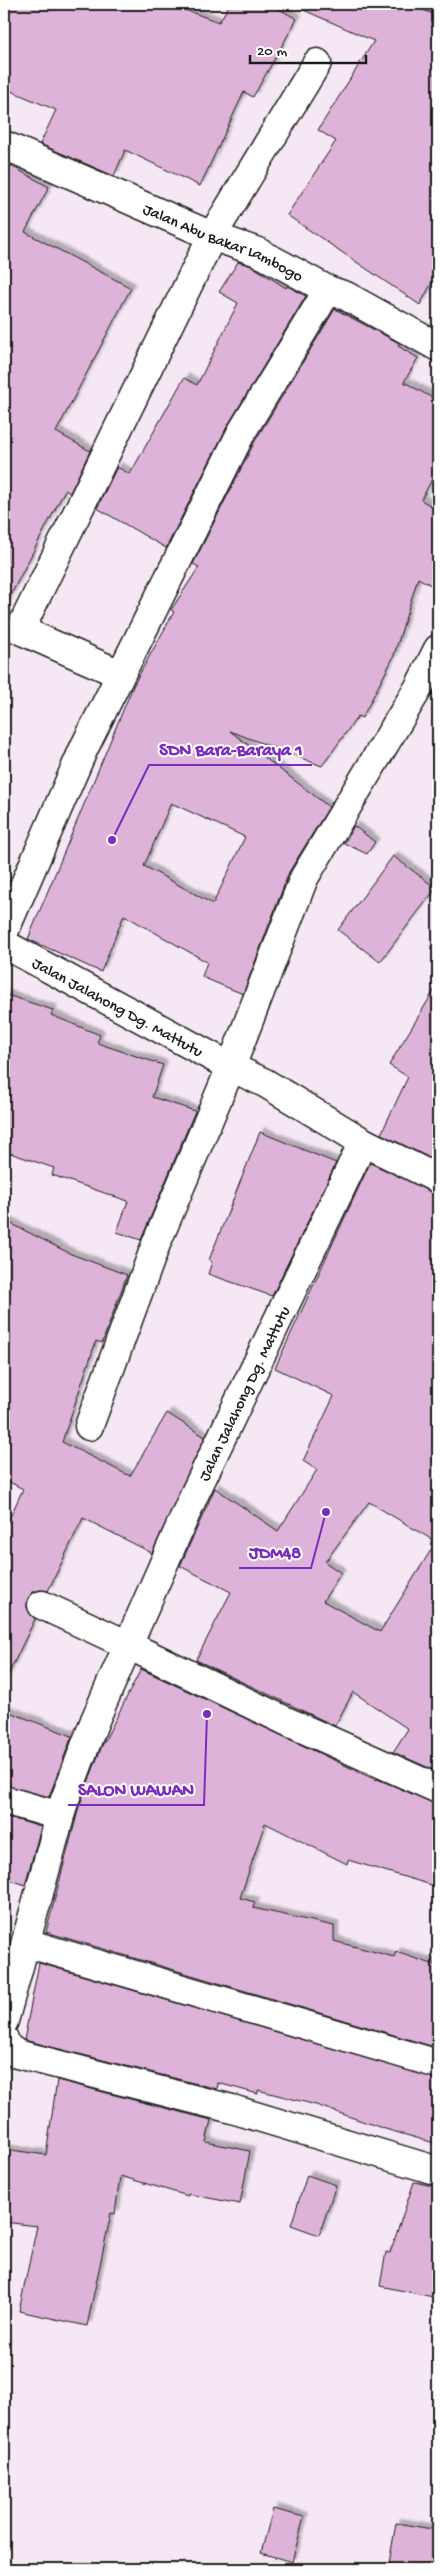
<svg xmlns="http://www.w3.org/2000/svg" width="442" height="2573" font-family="'Gochi Hand',sans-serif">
	<defs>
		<filter id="shadow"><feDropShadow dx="4.5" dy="-4.5" stdDeviation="1" flood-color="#0004"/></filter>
	</defs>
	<rect width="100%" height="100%" fill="#f5e8f4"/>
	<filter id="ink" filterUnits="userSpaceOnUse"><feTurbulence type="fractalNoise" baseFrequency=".02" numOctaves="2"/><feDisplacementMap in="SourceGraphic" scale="10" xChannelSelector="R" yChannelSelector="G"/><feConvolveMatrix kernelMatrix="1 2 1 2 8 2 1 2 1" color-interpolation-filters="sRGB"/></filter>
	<g filter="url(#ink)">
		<path fill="#deb3d9" stroke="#1c1c1c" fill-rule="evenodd" filter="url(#shadow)" d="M 4,4 L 168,4 L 219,22 L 230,4 L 270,4 L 297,19 L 253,97 L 244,92 L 200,186 L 125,150 L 114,176 L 40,144 L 56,110 L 4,88 Z
			M 290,4 L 408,4 L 438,16 L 438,271 L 420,305 L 287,215 L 336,141 L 318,130 L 374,41 Z
			M 4,162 L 49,187 L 25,232 L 131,288 L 56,432 L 90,451 L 70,493 L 65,490 L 4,608 Z
			M 238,262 L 252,266 L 286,288 L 287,286 L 306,296 L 228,425 L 166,548 L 97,508 L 117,467 L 130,474 L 184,378 L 197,385 L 238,303 L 219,292 Z
			M 335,309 L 399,343 L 398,346 L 418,358 L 404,382 L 438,401 L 438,468 L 421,500 L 438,510 L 438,589 L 418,578 L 393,658 L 362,718 L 358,716 L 322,766 L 230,731 L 329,807 L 289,872 L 243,994 L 202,977 L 207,962 L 124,915 L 101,972 L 28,939 L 134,684 L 174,612 L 171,610 L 199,567 L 193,564 L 255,441 ZM 171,803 L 245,837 L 213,904 L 144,866 Z
			M 354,826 L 375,842 L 367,854 L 344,843 Z
			M 393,856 L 436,888 L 380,962 L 338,930 Z
			M 438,984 L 438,1162 L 381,1134 L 408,1077 L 389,1065 Z
			M 4,994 L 53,1010 L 51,1015 L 100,1035 L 97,1043 L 163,1065 L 152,1097 L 195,1111 L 141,1240 L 117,1232 L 128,1201 L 52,1175 L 54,1168 L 4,1151 Z
			M 260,1132 L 336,1163 L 272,1296 L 208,1274 L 212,1262 L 209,1260 Z
			M 370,1163 L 438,1194 L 438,1772 L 393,1752 L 408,1729 L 353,1692 L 335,1726 L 196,1660 L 231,1592 L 180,1566 L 215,1488 L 278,1531 L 317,1470 L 303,1461 L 334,1396 L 275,1368 ZM 369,1502 L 436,1542 L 380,1632 L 323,1601 L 341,1573 L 325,1562 Z
			M 4,1220 L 71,1254 L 127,1275 L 102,1343 L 96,1341 L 62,1442 L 130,1476 L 167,1413 L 205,1437 L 152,1553 L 83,1518 L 48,1591 L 40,1590 L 33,1592 L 28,1598 L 27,1607 L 35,1619 L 4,1683 L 4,1530 L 23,1489 L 4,1479 Z
			M 141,1669 L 376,1780 L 377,1779 L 438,1804 L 438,1887 L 348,1860 L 347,1864 L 265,1823 L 240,1898 L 255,1902 L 253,1908 L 334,1926 L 334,1941 L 394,1957 L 396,1952 L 438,1966 L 438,2048 L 46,1932 L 79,1807 L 101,1748 Z
			M 4,1710 L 72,1736 L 49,1797 L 4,1785 Z
			M 4,1816 L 41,1827 L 25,1885 L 4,1878 Z
			M 39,1963 L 438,2079 L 438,2144 L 385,2129 L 316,2105 L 258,2090 L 258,2094 L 218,2083 L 217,2089 L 24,2040 Z
			M 57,2080 L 211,2120 L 206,2142 L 250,2151 L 240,2204 L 188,2194 L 188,2196 L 120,2176 L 115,2214 L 111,2213 L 87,2326 L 19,2311 L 37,2226 L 4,2222 L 4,2149 L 46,2155 Z
			M 307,2175 L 336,2185 L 319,2235 L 291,2225 Z
			M 414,2182 L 438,2187 L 438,2298 L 380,2286 L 386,2252 L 390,2253 Z
			M 273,2509 L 304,2517 L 292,2562 L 261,2553 Z
			M 396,2523 L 438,2530 L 438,2569 L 388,2569 Z"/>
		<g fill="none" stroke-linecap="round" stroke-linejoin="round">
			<g stroke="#1c1c1c" stroke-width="31">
				<g id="street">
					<path id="s1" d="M 4,145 L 212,236 L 258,252 L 328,290 L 346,296 L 438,347"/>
					<path d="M 120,674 L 20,630 L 212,236 L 317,63"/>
					<path d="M 4,932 L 84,748 L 241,433 L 328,290"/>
					<path id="s2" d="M 4,944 L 231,1067 L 265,1083 L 363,1142 L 438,1179"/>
					<path d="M 89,1426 L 156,1244 L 231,1067 L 304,878 L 419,687 L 438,649"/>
					<path id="s3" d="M 42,1605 L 128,1645 L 194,1495 L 363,1142"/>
					<path d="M 4,1800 L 60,1816"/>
					<path d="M 26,1943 L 438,2064"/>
					<path d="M 4,2021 L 64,1802 L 95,1720 L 128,1645 L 286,1721 L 438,1789"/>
					<path d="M 4,2039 L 6,2046 L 17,2054 L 232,2109 L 438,2171"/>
				</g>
			</g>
			<use href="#street" stroke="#fff" stroke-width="28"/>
		</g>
	</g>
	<g text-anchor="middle" stroke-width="4" stroke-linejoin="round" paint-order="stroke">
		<g font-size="16" fill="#1c1c1c" stroke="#fff">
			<text dy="6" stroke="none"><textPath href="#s1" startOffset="240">Jalan Abu Bakar Lambogo</textPath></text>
			<text dy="6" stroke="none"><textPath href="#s2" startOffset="130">Jalan Jalahong Dg. Mattutu</textPath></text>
			<text dy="6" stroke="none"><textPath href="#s3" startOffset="372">Jalan Jalahong Dg. Mattutu</textPath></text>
		</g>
	</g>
	<path fill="none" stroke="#7b2cbf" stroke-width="2" d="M112 840L149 765H312M326 1512L311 1568H239M207 1714L204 1805H68"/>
	<g fill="#7b2cbf" stroke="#fff" stroke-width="2">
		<circle cx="112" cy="840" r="5"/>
		<circle cx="326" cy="1512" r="5"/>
		<circle cx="207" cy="1714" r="5"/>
	</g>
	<g font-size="18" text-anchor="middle" font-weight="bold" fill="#7b2cbf" stroke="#fff" stroke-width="4" stroke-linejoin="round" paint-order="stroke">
		<text x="231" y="755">SDN Bara-Baraya 1</text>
		<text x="275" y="1558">JDM48</text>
		<text x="136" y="1795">SALON WAWAN</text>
	</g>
	<rect width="442" height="2573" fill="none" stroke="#fff" stroke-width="20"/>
	<rect x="10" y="10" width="422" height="2553" fill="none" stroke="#1c1c1c" stroke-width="2" filter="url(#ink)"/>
	<path d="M250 55v8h116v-8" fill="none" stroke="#1c1c1c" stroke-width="2.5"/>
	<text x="257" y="55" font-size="15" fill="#1c1c1c" stroke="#ffffff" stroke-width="4" paint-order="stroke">20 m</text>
</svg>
